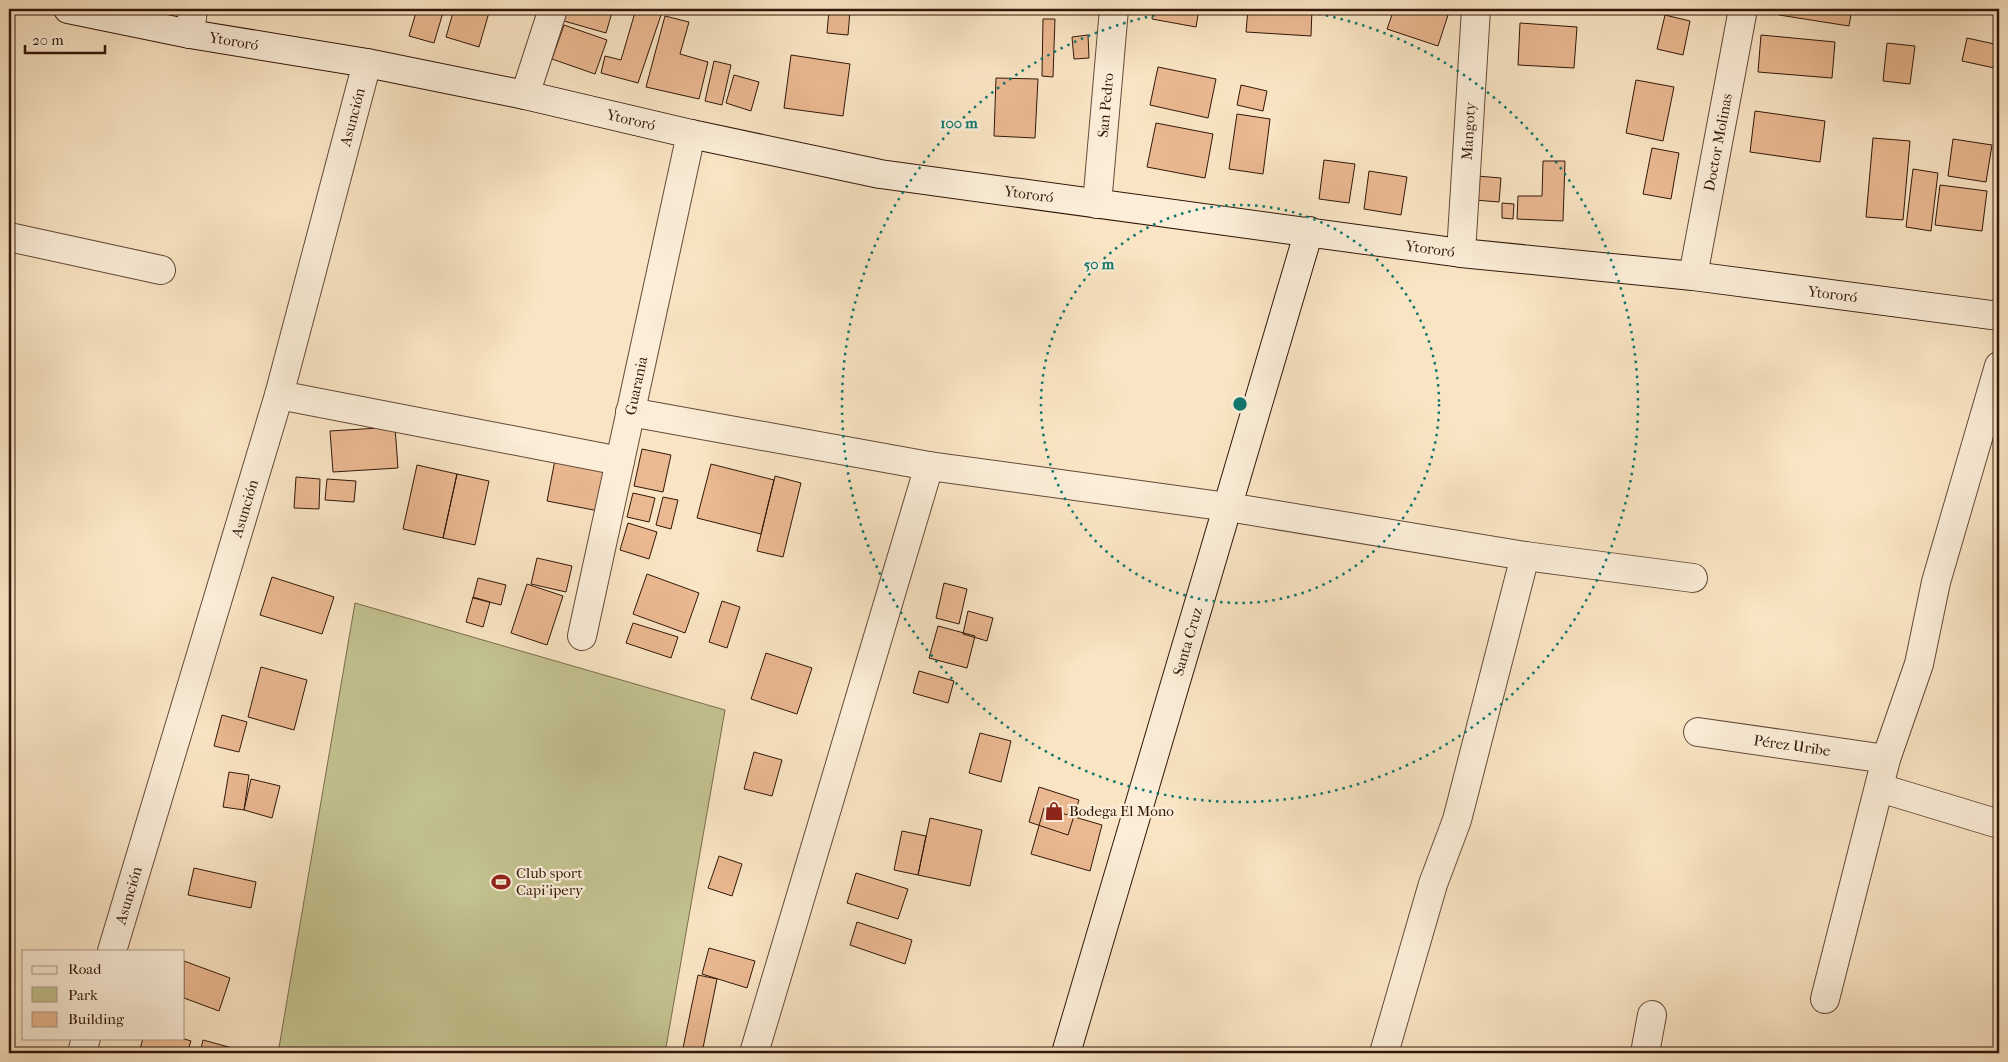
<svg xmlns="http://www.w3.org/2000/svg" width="2008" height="1062" font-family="'IM FELL French Canon',serif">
	<rect width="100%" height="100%" fill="#f9e4c3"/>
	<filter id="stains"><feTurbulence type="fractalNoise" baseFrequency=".004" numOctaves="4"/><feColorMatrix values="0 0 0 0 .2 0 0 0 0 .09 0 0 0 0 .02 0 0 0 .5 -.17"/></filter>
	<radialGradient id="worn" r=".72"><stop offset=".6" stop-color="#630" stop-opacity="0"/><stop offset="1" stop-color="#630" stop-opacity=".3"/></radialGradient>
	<path fill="#c3c290" stroke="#7a6c4c" d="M 355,603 L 725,710 L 665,1053 L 278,1053 Z"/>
	<path fill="#eab891" stroke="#321709" d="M 417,9 L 444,9 L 434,43 L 409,36 Z
		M 454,9 L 490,9 L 479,47 L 446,37 Z
		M 567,9 L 613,9 L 606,33 L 564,21 Z
		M 636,9 L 663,9 L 638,83 L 601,73 L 605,56 L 621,60 Z
		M 1032,9 L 1091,9 L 1091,13 L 1032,12 Z
		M 1153,9 L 1199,9 L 1196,27 L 1152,19 Z
		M 1248,9 L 1312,9 L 1311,36 L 1246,32 Z
		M 1394,9 L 1429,9 L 1448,15 L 1438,46 L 1387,29 Z
		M 1780,9 L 1852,9 L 1849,26 L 1779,15 Z
		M 829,10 L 850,11 L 848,35 L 827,33 Z
		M 1665,15 L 1690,21 L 1683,55 L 1657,49 Z
		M 665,16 L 689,22 L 680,54 L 708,62 L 699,99 L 646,87 Z
		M 1043,19 L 1055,19 L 1053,77 L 1042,76 Z
		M 1520,23 L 1577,27 L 1574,68 L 1518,65 Z
		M 564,25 L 607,40 L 595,74 L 552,59 Z
		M 1088,35 L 1089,58 L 1074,59 L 1072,37 Z
		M 1761,35 L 1835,42 L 1832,78 L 1758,72 Z
		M 1967,38 L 1999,45 L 1999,69 L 1962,61 Z
		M 1887,43 L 1915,46 L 1910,84 L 1883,81 Z
		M 791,55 L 850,64 L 843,116 L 784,108 Z
		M 714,61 L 731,65 L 722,105 L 705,101 Z
		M 1158,67 L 1216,79 L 1208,118 L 1150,105 Z
		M 734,75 L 759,82 L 751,111 L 726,103 Z
		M 996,78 L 1038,79 L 1035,138 L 994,136 Z
		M 1636,80 L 1674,87 L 1663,141 L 1626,133 Z
		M 1241,85 L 1267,91 L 1263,111 L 1237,105 Z
		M 1755,111 L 1825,121 L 1820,162 L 1750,152 Z
		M 1237,114 L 1270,119 L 1263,174 L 1229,169 Z
		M 1156,123 L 1213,134 L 1205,178 L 1147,167 Z
		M 1873,138 L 1910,141 L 1903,220 L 1866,217 Z
		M 1953,139 L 1992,145 L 1986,182 L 1948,176 Z
		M 1652,148 L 1679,153 L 1671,199 L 1643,194 Z
		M 1324,160 L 1355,164 L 1349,203 L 1319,199 Z
		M 1543,161 L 1565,161 L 1563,221 L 1517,219 L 1518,196 L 1542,196 Z
		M 1913,169 L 1938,173 L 1931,231 L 1906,227 Z
		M 1369,171 L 1407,177 L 1401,215 L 1364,209 Z
		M 1477,176 L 1501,178 L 1499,202 L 1475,200 Z
		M 1940,185 L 1987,191 L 1982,231 L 1935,225 Z
		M 1502,203 L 1514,204 L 1513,219 L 1502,218 Z
		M 395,427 L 398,468 L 333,472 L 330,431 Z
		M 642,449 L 671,455 L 663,492 L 634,486 Z
		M 555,460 L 606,469 L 599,511 L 547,501 Z
		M 711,464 L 774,480 L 761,534 L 697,518 Z
		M 417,465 L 457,474 L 443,538 L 403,529 Z
		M 457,474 L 489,481 L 475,545 L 443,538 Z
		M 775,476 L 801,483 L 783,557 L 757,551 Z
		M 296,477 L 320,479 L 319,509 L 294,508 Z
		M 327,479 L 356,481 L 354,502 L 325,500 Z
		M 633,493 L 655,498 L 649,522 L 627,517 Z
		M 663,497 L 678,500 L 671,529 L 656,525 Z
		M 628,523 L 657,532 L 649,559 L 620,550 Z
		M 537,558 L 572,566 L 566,592 L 531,584 Z
		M 647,574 L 699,593 L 685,633 L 633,614 Z
		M 272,577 L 334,597 L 322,634 L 260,615 Z
		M 478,578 L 506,585 L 501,605 L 473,598 Z
		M 944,583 L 967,589 L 959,624 L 936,618 Z
		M 527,584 L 563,596 L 547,645 L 511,633 Z
		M 473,597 L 490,602 L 483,627 L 466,622 Z
		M 722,601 L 740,607 L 727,648 L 709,642 Z
		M 968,611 L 993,618 L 987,641 L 963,634 Z
		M 633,623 L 678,637 L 671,658 L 626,643 Z
		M 938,626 L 975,636 L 967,668 L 929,658 Z
		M 766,653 L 812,668 L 797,714 L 751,699 Z
		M 261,667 L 307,680 L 294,730 L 248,717 Z
		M 919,671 L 954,681 L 948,703 L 913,693 Z
		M 222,715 L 247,722 L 239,752 L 214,746 Z
		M 980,733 L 1011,741 L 1001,782 L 969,773 Z
		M 754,752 L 782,760 L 772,796 L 744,789 Z
		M 229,772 L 249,775 L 244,810 L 223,807 Z
		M 251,779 L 280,786 L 272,818 L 244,810 Z
		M 1039,787 L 1079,800 L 1068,835 L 1029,822 Z
		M 1044,808 L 1102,825 L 1090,871 L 1031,854 Z
		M 930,818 L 982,830 L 970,886 L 918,875 Z
		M 902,831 L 926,836 L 918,875 L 894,870 Z
		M 719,856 L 742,864 L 732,896 L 708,888 Z
		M 194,868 L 256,882 L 251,908 L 188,895 Z
		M 856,873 L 908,889 L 898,919 L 847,903 Z
		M 857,922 L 912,940 L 905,964 L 850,945 Z
		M 709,948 L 755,961 L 747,988 L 702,974 Z
		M 184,961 L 230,978 L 219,1011 L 184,998 Z
		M 698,975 L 717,979 L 702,1053 L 682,1053 Z
		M 143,1038 L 181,1038 L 191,1041 L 187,1053 L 139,1053 Z
		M 203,1040 L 236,1049 L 235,1053 L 200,1053 Z"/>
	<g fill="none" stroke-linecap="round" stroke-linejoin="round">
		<g stroke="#644a38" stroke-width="30">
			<g id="street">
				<path d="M 190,34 L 193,9"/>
				<path d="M 525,95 L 553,9"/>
				<path id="s1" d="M 1097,204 L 1114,9"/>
				<path d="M 9,237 L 161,270"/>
				<path id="s2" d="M 1461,253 L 1476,9"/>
				<path id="s3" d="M 1693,276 L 1743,9"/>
				<path d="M 279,395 L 620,461"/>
				<path d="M 630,412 L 929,466 L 1228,507 L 1525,556 L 1693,578"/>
				<path id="s4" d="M 582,636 L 691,134"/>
				<path id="s5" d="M 1698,732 L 1886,759"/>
				<path d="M 1880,788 L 1999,824"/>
				<path id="s6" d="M 112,951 L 279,395 L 367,63"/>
				<path d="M 1825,999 L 1886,759 L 1919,664 L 1936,582 L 1999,366"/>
				<path d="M 82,1053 L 86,1038"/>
				<path d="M 754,1053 L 929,466"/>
				<path d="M 1384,1053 L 1433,884 L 1457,820 L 1525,556"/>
				<path d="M 1645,1053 L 1652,1015"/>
			</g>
		</g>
		<g stroke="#321709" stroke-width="30">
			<g id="secondary">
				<path id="s7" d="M 68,9 L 190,34 L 367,63 L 525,95 L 691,134 L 880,174 L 1461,253 L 1693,276 L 1999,316"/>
				<path id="s8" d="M 1066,1053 L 1309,231"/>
			</g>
		</g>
		<use href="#street" stroke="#fbedd8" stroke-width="28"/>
		<use href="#secondary" stroke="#fbedd8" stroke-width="28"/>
	</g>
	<g fill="none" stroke="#0f766e" stroke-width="2.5" stroke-dasharray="2.5 5">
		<circle cx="1240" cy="404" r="199"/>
		<path d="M1289 9A398 398 0 1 1 1191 9"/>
	</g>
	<defs>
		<g id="shop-bare" transform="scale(1.5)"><path d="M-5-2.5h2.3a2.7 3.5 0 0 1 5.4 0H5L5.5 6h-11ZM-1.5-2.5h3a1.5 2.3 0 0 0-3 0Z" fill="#8f2418" stroke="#fbedd8" stroke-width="2.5" paint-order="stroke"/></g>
		<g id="stadium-bare" transform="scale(1.5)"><path d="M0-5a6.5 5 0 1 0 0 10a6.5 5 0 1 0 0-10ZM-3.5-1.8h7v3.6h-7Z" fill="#8f2418" stroke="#fbedd8" stroke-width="2.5" paint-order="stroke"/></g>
	</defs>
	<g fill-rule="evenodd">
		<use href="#shop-bare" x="1054" y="811"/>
		<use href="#stadium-bare" x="501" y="882"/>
	</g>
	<g text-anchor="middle" stroke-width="4.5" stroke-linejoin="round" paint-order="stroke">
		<g font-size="15" fill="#321709" stroke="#fbedd8">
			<text dy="5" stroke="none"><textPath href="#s7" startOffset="169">Ytororó</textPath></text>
			<text dy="5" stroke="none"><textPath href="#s1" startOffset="99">San Pedro</textPath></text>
			<text dy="5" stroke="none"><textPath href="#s6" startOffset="868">Asunción</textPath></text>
			<text dy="5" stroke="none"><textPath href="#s7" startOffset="574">Ytororó</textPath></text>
			<text dy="5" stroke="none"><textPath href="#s2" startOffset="122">Mangoty</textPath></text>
			<text dy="5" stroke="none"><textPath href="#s3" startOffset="136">Doctor Molinas</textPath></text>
			<text dy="5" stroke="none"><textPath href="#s7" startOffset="979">Ytororó</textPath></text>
			<text dy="5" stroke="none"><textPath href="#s7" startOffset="1384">Ytororó</textPath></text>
			<text dy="5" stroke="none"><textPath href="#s7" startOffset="1789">Ytororó</textPath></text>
			<text dy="5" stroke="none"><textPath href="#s4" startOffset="256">Guarania</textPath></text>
			<text dy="5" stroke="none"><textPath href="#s6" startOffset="462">Asunción</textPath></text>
			<text dy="5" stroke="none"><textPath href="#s8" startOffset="429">Santa Cruz</textPath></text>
			<text dy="5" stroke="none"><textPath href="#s5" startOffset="95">Pérez Uribe</textPath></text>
			<text dy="5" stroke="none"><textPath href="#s6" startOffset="58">Asunción</textPath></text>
		</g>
		<g font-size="15" fill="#321709" stroke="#fbedd8" text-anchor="start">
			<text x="1069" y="816">Bodega El Mono</text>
			<text x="516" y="878">Club sport<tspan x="516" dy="17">Capi'ipery</tspan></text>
		</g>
	</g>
	<circle cx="1240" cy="404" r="8" fill="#0f766e" stroke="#fbedd8" stroke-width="2.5"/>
	<g font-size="15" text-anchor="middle" font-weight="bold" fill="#0f766e" stroke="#fbedd8" stroke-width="4.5" stroke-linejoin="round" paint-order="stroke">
		<text x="959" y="128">100 m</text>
		<text x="1099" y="269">50 m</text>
	</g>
	<rect width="2008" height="1062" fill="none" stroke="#f9e4c3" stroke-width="30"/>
	<rect x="10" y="10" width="1988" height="1042" fill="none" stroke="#321709" stroke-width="2.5"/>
	<rect x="15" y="15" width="1978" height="1032" fill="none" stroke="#321709"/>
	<rect x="22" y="950" width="162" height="90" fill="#fbedd8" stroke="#ab9785"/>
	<rect x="32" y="966" width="25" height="8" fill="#fbedd8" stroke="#ab9785"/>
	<text x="68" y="974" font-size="15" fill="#321709">Road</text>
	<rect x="32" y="987" width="25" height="15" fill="#c3c290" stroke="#ab9785"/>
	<text x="68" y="1000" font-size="15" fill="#321709">Park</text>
	<rect x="32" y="1012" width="25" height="15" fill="#eab891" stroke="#ab9785"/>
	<text x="68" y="1024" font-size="15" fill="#321709">Building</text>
	<path d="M25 45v8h80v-8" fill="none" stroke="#321709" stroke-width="2.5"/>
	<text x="32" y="45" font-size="15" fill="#321709" stroke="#fbedd8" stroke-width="4" paint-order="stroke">20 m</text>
	<rect width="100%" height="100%" filter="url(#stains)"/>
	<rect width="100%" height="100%" fill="url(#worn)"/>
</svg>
